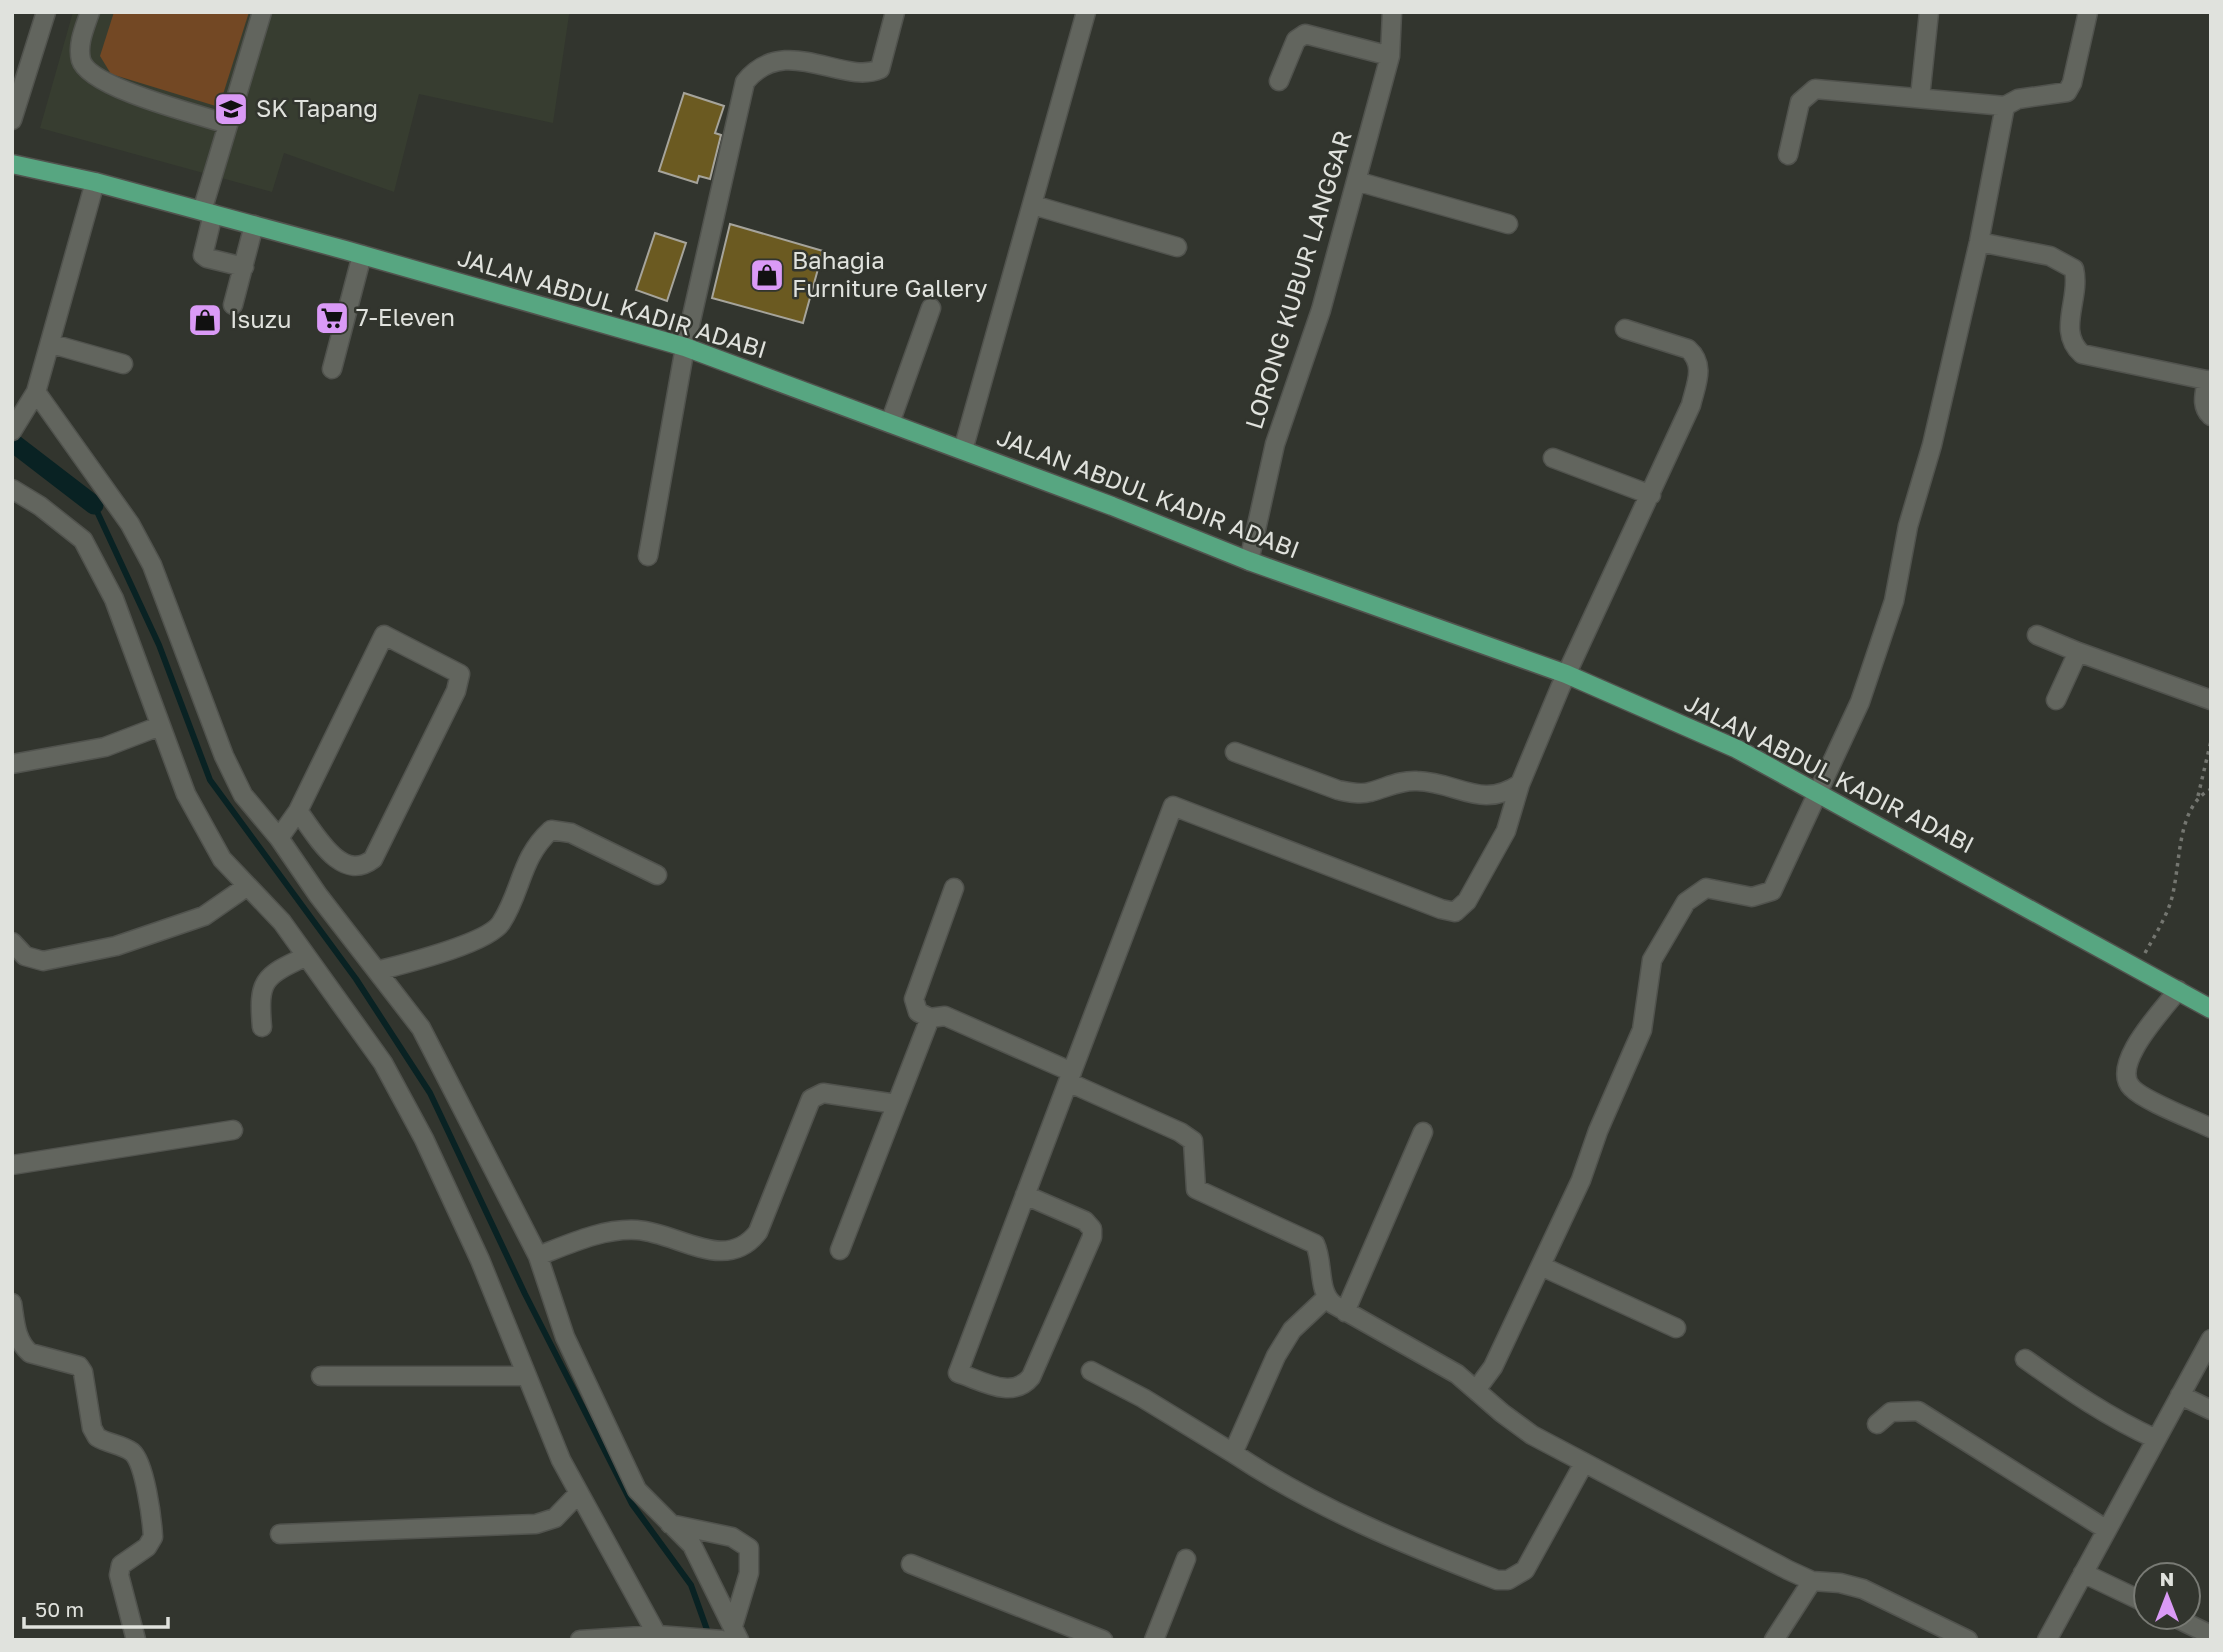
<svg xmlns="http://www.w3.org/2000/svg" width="2223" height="1652" font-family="'Golos Text',sans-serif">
	<rect width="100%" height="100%" fill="#32352e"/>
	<path fill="#373d30" d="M 73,12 L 569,12 L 569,15 L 553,123 L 419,94 L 394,192 L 284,153 L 272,192 L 40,128 Z"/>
	<path fill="#734824" d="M 114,12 L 249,12 L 219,107 L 111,74 L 100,56 Z"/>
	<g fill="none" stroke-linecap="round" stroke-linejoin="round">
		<path stroke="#092223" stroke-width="6" d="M 94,505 L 159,645 L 210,780 L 356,979 L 430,1093 L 525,1294 L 632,1504 L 691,1585 L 710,1638"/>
		<path stroke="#092223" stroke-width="19" d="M 12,442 L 94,505"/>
	</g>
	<path fill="#6b5a21" stroke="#a6a49b" stroke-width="2" d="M 684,93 L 724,106 L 715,133 L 721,135 L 710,179 L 699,176 L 697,183 L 659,171 Z
		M 730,224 L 823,251 L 803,323 L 712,298 Z
		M 655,233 L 686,243 L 667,301 L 636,290 Z"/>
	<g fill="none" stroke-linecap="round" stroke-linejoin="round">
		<g stroke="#51534e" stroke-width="21">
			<path id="minor" d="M 90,12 C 85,27 77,44 81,60 C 89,88 200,115 228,124
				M 1279,81 L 1296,40 L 1305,34 L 1390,56
				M 1920,97 L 1929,12
				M 12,120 L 46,12
				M 1788,155 L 1800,102 L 1815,89 L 2005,106
				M 1356,181 L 1508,224
				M 1033,205 L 1177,247
				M 202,211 L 262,12
				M 213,214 L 203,255 L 207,258 L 244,267
				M 1979,242 L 2050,256 L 2074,269 C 2081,299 2056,331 2082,354 L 2211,381
				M 233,305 L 254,225
				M 1625,329 L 1688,349 C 1706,365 1696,384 1691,405 L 1560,688 L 1520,784 L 1506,831 L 1467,901 L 1455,912 L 1441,909 L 1173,806 L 1068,1082 L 1180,1132 L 1193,1141 L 1196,1189 L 1315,1244 C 1324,1263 1317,1290 1333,1304 L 1457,1374 L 1502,1413 L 1532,1435 L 1788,1570 L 1812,1581 L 1840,1583 L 1863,1589 L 1968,1640
				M 52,344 L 123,364
				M 332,369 L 362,255
				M 2207,380 C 2205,393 2200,406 2211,416
				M 36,392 L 130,524 L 152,565 L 224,756 L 243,795 L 279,838 L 318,895 L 421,1028 L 538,1256 L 565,1337 L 637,1490 L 692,1545 L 739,1640
				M 890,423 L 931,308
				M 12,431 L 36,392 L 95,182
				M 963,450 L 1086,12
				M 1553,458 L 1651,495
				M 12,489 L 40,506 L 83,540 L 114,599 L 186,794 L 222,859 L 282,922 L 383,1063 L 424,1139 L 480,1260 L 561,1460 L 657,1635
				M 648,556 L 685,347 L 745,82 C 785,32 843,86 880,69 L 895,12
				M 1249,561 L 1275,444 L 1321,310 L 1390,56 L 1392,12
				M 2037,635 L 2078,652
				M 2056,700 L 2078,652 L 2211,700
				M 1235,752 L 1338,790 C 1348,792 1360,795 1370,792 C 1386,788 1400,780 1417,781 C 1458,782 1481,810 1520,784
				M 12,764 L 105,747 L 160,726
				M 279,838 L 298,811 L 384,635 L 460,674 L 456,691 L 373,859 C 341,884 315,833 298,811
				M 12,942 L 25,956 L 43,961 L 116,946 L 204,916 L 246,887
				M 377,971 C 403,964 487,944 501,923 C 522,891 520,858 551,830 L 571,833 L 657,875
				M 2178,990 C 2163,1010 2109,1065 2132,1088 C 2144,1101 2192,1119 2211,1128
				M 930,1018 L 918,1012 L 914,999 L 954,888
				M 262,1027 C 258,981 263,976 305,957
				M 12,1165 L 233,1130
				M 1025,1195 L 1085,1221 L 1092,1229 L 1092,1237 L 1031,1377 C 1012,1400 983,1381 958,1373 L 1068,1082
				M 840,1250 L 930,1018 L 945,1016 L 1072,1072
				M 538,1256 C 569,1244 603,1228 637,1230 C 679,1233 726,1274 758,1232 L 811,1099 L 823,1093 L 896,1104
				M 1541,1266 L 1676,1328
				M 1326,1298 L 1292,1330 L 1276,1356 L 1233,1453 C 1314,1507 1406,1545 1497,1580 L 1508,1580 L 1525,1570 L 1584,1463
				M 12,1303 C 15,1321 15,1340 30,1353 L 79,1366 L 83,1372 L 92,1428 L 97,1437 C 108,1444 121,1444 132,1452 C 145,1463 152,1519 153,1537 L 147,1547 L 121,1565 L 119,1575 L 136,1640
				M 1345,1312 L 1423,1132
				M 2025,1359 C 2067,1389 2109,1418 2156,1439
				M 1091,1371 L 1143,1398 L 1233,1453
				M 321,1376 L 525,1376
				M 1476,1390 L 1493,1367 L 1581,1180 L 1598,1131 L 1642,1030 L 1652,960 L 1686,902 L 1706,888 L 1752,897 L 1772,891 L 1860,702 L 1894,601 L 1908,526 L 1932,445 L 1979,242 L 2005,106 L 2018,99 L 2067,92 L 2072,83 L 2088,12
				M 2180,1395 L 2211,1410
				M 1877,1424 L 1891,1412 L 1918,1411 L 2107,1530
				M 670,1524 L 732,1537 L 749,1548 L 749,1573 L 733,1626
				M 280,1534 L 536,1524 L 555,1518 L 579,1493
				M 911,1564 L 1103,1640
				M 2083,1573 L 2146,1603
				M 2174,1617 L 2211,1635
				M 580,1640 L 657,1635 L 722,1640
				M 1154,1640 L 1186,1559
				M 1774,1640 L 1812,1581
				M 2047,1640 L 2211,1339"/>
		</g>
		<g stroke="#51534e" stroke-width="21">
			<path id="major" d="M 12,164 L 95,182 L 345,250 L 685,347 L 1112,506 L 1249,561 L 1566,674 L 1737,749 L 2211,1009"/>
		</g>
		<path stroke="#747670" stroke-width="3.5" stroke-dasharray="3.5 5" stroke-linecap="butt" d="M 2198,796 L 2211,741
			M 2145,953 C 2154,937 2164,921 2170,904 C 2182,869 2174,808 2211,789"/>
		<use href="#minor" stroke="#62655e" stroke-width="18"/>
		<use href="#major" stroke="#57a681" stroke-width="18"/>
	</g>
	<defs>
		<g id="school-square" transform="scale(1.75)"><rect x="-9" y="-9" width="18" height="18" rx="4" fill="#da9af6" stroke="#32352e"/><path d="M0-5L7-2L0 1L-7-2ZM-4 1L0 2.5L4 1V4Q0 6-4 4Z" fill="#111"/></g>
		<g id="shop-square" transform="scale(1.75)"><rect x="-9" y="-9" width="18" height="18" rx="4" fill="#da9af6" stroke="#32352e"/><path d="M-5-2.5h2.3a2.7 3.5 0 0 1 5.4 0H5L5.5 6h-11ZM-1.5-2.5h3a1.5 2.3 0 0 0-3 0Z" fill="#111"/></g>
		<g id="supermarket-square" transform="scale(1.75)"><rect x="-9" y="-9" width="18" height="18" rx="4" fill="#da9af6" stroke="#32352e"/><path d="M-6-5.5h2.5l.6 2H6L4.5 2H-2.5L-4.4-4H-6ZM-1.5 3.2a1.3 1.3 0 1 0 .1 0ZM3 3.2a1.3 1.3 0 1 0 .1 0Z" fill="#111"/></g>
	</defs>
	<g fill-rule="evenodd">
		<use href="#school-square" x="231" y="109"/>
		<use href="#shop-square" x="767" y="275"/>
		<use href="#supermarket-square" x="332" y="318"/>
		<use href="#shop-square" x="205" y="320"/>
	</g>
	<g text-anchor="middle" stroke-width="5" stroke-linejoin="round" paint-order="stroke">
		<g font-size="24" fill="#e0e2dd" stroke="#32352e" text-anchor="start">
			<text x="256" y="117">SK Tapang</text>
			<text x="792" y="269">Bahagia<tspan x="792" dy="28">Furniture Gallery</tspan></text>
			<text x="356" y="326">7-Eleven</text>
			<text x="230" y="328">Isuzu</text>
		</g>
		<g font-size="24" fill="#e0e2dd" stroke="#32352e">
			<text transform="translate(1299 280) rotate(-73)" y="8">LORONG KUBUR LANGGAR</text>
			<text transform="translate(612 304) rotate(17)" y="8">JALAN ABDUL KADIR ADABI</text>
			<text transform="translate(1148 494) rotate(21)" y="8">JALAN ABDUL KADIR ADABI</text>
			<text transform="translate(1829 774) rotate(27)" y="8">JALAN ABDUL KADIR ADABI</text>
		</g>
	</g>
	<rect width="2223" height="1652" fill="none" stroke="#e0e2dd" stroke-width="28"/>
	<g transform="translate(2167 1596)"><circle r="33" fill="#32352e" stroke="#787a74" stroke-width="2"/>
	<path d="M0-5L12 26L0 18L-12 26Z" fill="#da9af6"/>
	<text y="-10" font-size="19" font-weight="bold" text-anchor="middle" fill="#e0e2dd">N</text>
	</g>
	<path d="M24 1617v10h144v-10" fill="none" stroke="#e0e2dd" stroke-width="3.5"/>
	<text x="35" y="1617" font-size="21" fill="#e0e2dd" stroke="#32352e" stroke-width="5" paint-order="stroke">50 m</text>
</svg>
